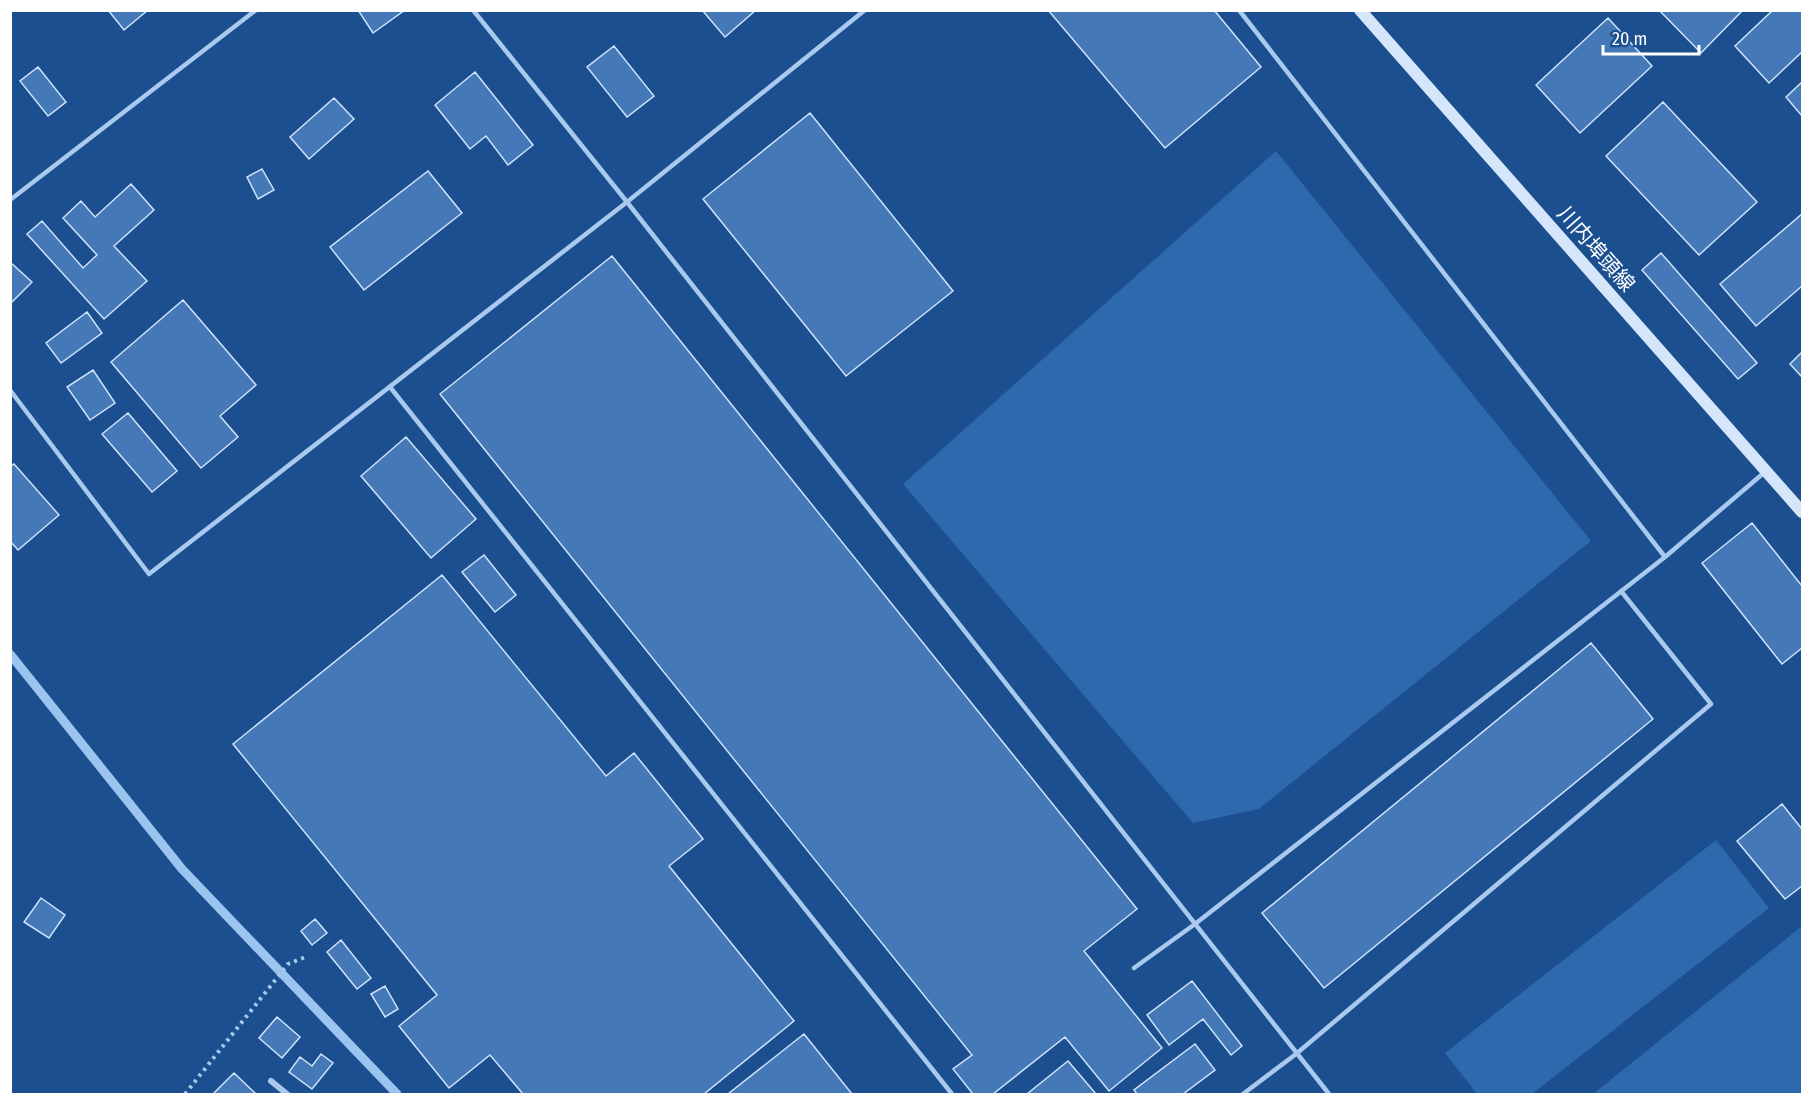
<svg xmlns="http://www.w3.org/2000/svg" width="1813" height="1105" font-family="'Fira Sans Condensed','Noto Sans JP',sans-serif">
	<rect width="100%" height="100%" fill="#1b4f8f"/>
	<path fill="#2e69ad" d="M 1276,151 L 1591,541 L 1259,809 L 1193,823 L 903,484 Z
		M 1716,840 L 1769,908 L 1532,1094 L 1477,1094 L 1445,1053 Z
		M 1802,926 L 1802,1094 L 1593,1094 Z"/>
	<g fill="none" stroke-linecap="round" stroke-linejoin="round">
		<path stroke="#9cc4f0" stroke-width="9" d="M 10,654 L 182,869 L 397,1094"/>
	</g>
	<path fill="#4478b7" stroke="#cfe3fa" stroke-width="1.5" d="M 108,10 L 148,10 L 124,30 Z
		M 358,10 L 405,10 L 373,33 Z
		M 702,10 L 756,10 L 725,37 Z
		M 1048,10 L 1214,10 L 1261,67 L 1165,148 Z
		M 1659,10 L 1743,10 L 1701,53 Z
		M 1773,10 L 1802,10 L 1802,52 L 1769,83 L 1735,46 Z
		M 1608,18 L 1652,66 L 1580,133 L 1536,85 Z
		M 614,46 L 654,96 L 627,117 L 587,67 Z
		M 38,67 L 66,102 L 48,116 L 20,81 Z
		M 475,72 L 533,145 L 508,165 L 486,136 L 470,149 L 435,105 Z
		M 1802,82 L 1802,116 L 1786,97 Z
		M 334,98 L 354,119 L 309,159 L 290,137 Z
		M 1663,102 L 1757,202 L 1699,255 L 1606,156 Z
		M 810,113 L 953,291 L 846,376 L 703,199 Z
		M 262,169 L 274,190 L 258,199 L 247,177 Z
		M 428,171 L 462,213 L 364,290 L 330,247 Z
		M 131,184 L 154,210 L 114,246 L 147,281 L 104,319 L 27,234 L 42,221 L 83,268 L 97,255 L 63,218 L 81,201 L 95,217 Z
		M 1802,214 L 1802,286 L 1756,326 L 1720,284 Z
		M 1661,253 L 1757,363 L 1738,379 L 1642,270 Z
		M 612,256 L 1137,909 L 1084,951 L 1162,1048 L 1109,1091 L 1065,1037 L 993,1094 L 973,1094 L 953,1069 L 972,1055 L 440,394 Z
		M 10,262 L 32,282 L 10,304 Z
		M 183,300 L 256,385 L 220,416 L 238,437 L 201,468 L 111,362 Z
		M 87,312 L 102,333 L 61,363 L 46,343 Z
		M 1802,352 L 1802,377 L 1790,364 Z
		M 93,370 L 115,403 L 90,420 L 67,387 Z
		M 128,413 L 177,471 L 152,492 L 102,434 Z
		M 406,437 L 476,519 L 431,558 L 361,476 Z
		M 14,464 L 59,515 L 18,550 L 10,541 L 10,467 Z
		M 1752,523 L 1802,586 L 1802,648 L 1782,664 L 1702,563 Z
		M 484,555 L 516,595 L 495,612 L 462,572 Z
		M 442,575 L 606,776 L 634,753 L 703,839 L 669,866 L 794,1021 L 704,1094 L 523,1094 L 490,1055 L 449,1088 L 399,1026 L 437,995 L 233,744 Z
		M 1591,643 L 1653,719 L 1324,988 L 1262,913 Z
		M 1782,804 L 1802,829 L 1802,886 L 1785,899 L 1737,841 Z
		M 41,898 L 65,915 L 49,938 L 24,922 Z
		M 315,919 L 327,933 L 312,945 L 301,931 Z
		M 341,940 L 371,978 L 357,989 L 327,952 Z
		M 1192,981 L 1242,1046 L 1231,1055 L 1203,1019 L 1169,1045 L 1147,1015 Z
		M 385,986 L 398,1009 L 385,1017 L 371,994 Z
		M 277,1017 L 300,1037 L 282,1058 L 259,1038 Z
		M 804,1034 L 852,1094 L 728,1094 Z
		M 1195,1044 L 1215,1070 L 1183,1094 L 1137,1094 L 1134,1090 Z
		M 321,1054 L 333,1063 L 312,1089 L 289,1072 L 300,1057 L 312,1066 Z
		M 1068,1061 L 1096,1094 L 1027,1094 Z
		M 234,1073 L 256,1094 L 213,1094 Z"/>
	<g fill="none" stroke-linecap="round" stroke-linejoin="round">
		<path stroke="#a9c9ee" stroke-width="4" stroke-dasharray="3 4.5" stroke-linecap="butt" d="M 185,1094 L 288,964 L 308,956"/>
		<path stroke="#a9c9ee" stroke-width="4.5" d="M 473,10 L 627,202 L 1329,1094
			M 1239,10 L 1665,557
			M 10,200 L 256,10
			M 390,387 L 952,1094
			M 10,390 L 149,574 L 627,202 L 865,10
			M 1134,968 L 1195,924 L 1665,557 L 1766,471
			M 1243,1094 L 1296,1054 L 1711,704 L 1621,591"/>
		<path stroke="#a9c9ee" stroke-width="6" d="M 271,1081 L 287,1094"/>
		<path stroke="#d6e6fa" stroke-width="12" d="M 1360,10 L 1802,512"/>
	</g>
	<g text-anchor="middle" stroke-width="6" stroke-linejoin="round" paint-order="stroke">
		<g font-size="21" fill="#fff" stroke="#1b4f8f">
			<text transform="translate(1596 249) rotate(49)" y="7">川内埠頭線</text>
		</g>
	</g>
	<rect width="1813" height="1105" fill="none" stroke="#ffffff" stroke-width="24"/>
	<path d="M1603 45v9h96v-9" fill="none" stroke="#ffffff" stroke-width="3"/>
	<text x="1612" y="45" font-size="18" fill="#ffffff" stroke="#1b4f8f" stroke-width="4.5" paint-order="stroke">20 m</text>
</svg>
